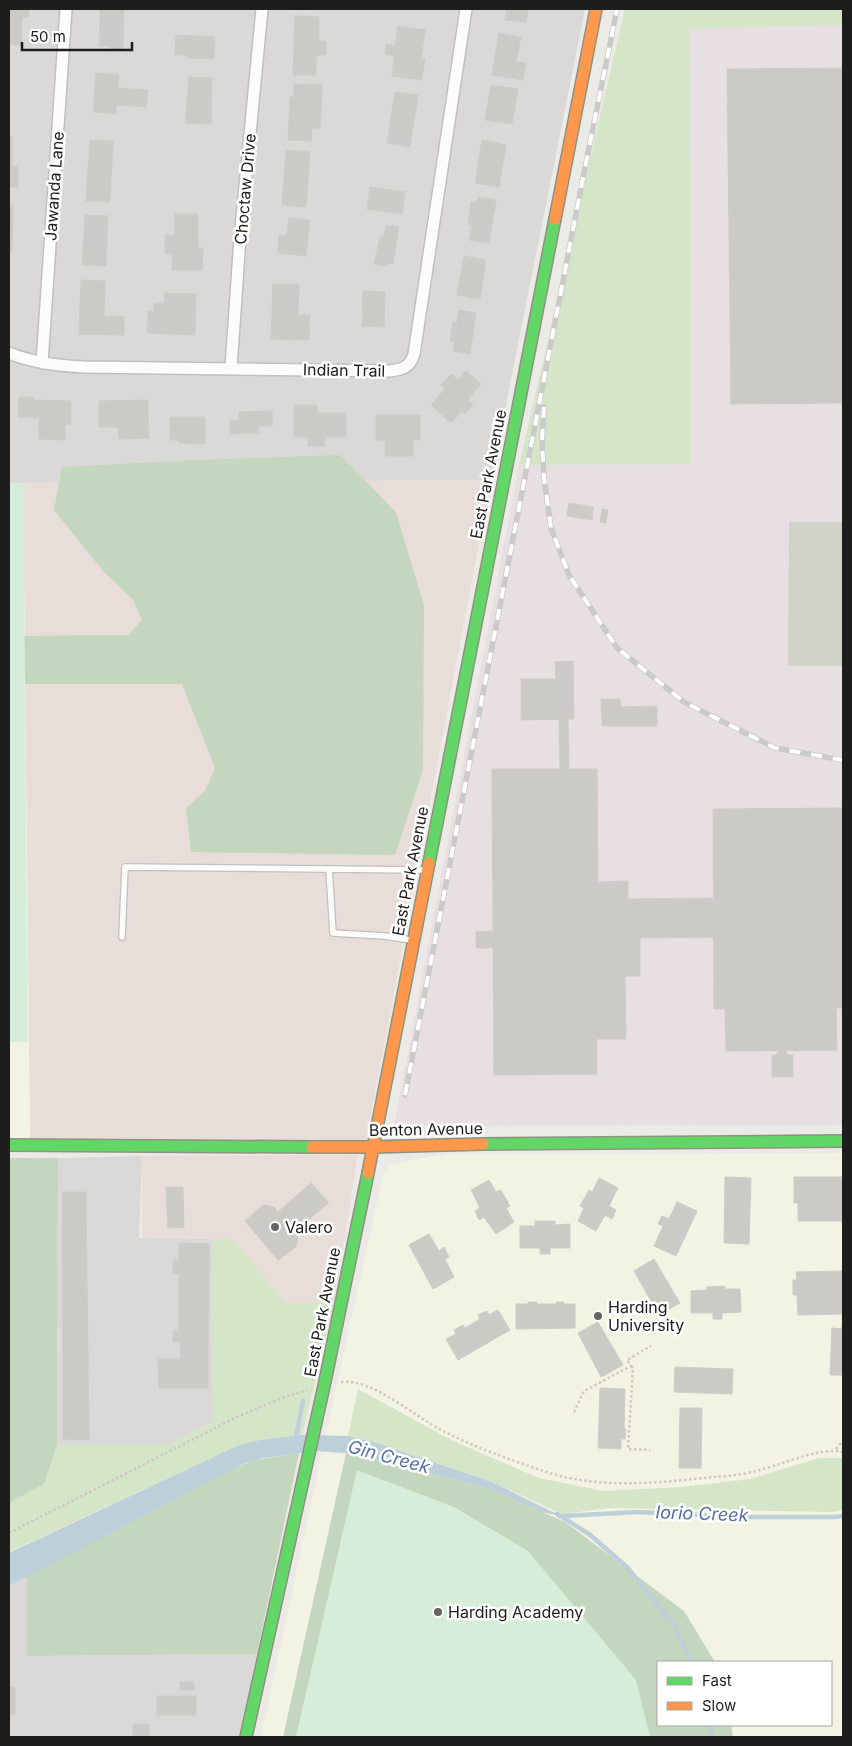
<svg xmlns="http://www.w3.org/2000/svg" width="852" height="1746" font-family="Inter,sans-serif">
	<rect width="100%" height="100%" fill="#ebeae6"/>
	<path fill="#dad9d7" d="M 9,9 L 585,9 L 491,480 L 9,483 Z
		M 142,1156 L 139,1238 L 212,1239 L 213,1422 L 169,1444 L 57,1445 L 58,1158 Z
		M 27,1576 L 27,1656 L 257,1654 L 242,1737 L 9,1737 L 9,1586 Z"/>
	<path fill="#e8ddd9" d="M 491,480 L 366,1140 L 30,1144 L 23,483 Z
		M 358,1155 L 334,1303 L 286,1303 L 233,1239 L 142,1238 L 142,1156 Z"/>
	<path fill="#e8dfe3" d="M 843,25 L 843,1125 L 394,1126 L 519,465 L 691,464 L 690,29 Z"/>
	<path fill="#f2f3e2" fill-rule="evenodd" d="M 9,483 L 23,483 L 30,1144 L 9,1144 Z
		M 843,1153 L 843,1737 L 261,1737 L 321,1457 L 383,1175 L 391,1165 L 408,1160 L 452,1154 ZM 658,1662 L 831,1662 L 831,1725 L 658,1725 Z"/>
	<path fill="#d2d3c8" d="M 789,522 L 843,522 L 843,666 L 788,666 Z"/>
	<path fill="#d4e5c8" d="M 625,9 L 843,9 L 843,25 L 690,29 L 691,464 L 519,465 Z
		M 212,1239 L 233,1239 L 286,1303 L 334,1303 L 302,1435 L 260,1440 L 239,1445 L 9,1552 L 9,1503 L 44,1484 L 57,1445 L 169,1444 L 213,1422 Z
		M 358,1389 L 453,1441 L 539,1478 L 603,1491 L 683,1487 L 750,1479 L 819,1458 L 843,1458 L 843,1510 L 833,1512 L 610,1508 L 562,1514 L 492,1482 L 374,1442 L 348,1436 Z"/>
	<path fill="#c4d7be" d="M 340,455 L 396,512 L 424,606 L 423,770 L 395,855 L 191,852 L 186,808 L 205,791 L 215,768 L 182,684 L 25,684 L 24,636 L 128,635 L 142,620 L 133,600 L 103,571 L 54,510 L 62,467 L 195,460 Z
		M 9,1158 L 58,1158 L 57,1445 L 44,1484 L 9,1503 Z
		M 299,1453 L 257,1654 L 27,1656 L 27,1576 L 226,1472 L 254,1460 Z
		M 346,1453 L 370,1457 L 489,1489 L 565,1522 L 684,1611 L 715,1662 L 658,1662 L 658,1725 L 731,1725 L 733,1737 L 283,1737 Z"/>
	<path fill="#d6eed9" d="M 9,483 L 23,483 L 28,1042 L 9,1042 Z
		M 357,1470 L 454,1507 L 528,1551 L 636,1680 L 650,1737 L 296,1737 Z"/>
	<path fill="#bdd0da" d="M 302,1435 L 348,1436 L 374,1442 L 492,1482 L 561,1516 L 542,1512 L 489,1489 L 358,1454 L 315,1451 L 263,1458 L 245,1463 L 9,1586 L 9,1553 L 239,1445 L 260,1440 Z"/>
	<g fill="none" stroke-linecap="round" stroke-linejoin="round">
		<path stroke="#bdd0da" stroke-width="4.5" d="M 295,1442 L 303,1401
			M 557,1514 L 589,1534 L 627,1567 L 673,1624 L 692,1662
			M 563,1516 L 637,1512 L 747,1517 L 834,1517 L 843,1516
			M 711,1725 L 712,1737"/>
	</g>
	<path fill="#cbcac7" stroke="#ceccc7" d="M 9,9 L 29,9 L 29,17 L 22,17 L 21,45 L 9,44 Z
		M 100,9 L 124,9 L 123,50 L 110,50 L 110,46 L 99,46 Z
		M 506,9 L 528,9 L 526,22 L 505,20 Z
		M 295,16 L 319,17 L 319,41 L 326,42 L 326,55 L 317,55 L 316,75 L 293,75 Z
		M 398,26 L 425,30 L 421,58 L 425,59 L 422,80 L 392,76 L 394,56 L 385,54 L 386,44 L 395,46 Z
		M 499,33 L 521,37 L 516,61 L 526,63 L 523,80 L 492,75 Z
		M 176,35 L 215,37 L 214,59 L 188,58 L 188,55 L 175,55 Z
		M 843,68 L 843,403 L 731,404 L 727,69 Z
		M 96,73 L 119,75 L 118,88 L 148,90 L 146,107 L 116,105 L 116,114 L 93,112 Z
		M 189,77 L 212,78 L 211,124 L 185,123 Z
		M 294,84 L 322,85 L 320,128 L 312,128 L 311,141 L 288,140 L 290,97 L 293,97 Z
		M 491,85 L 518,89 L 512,124 L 485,120 Z
		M 395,92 L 418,95 L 410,147 L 387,143 Z
		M 9,137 L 12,137 L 12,166 L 18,166 L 18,187 L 9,187 Z
		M 90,140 L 113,141 L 110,202 L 86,201 Z
		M 482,140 L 506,145 L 499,187 L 475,183 Z
		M 286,150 L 310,152 L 306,207 L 282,205 Z
		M 370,187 L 405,192 L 402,214 L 367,209 Z
		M 478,197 L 496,200 L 489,243 L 469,240 L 472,225 L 468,224 L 471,202 L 476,203 Z
		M 9,205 L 13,205 L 12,252 L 9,252 Z
		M 175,214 L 198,214 L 198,248 L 203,248 L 202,270 L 172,270 L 172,253 L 165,253 L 165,235 L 175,235 Z
		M 85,215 L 108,216 L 106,266 L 82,265 Z
		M 289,218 L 310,220 L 306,256 L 278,253 L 279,235 L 287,236 Z
		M 386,225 L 399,227 L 393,264 L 387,263 L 387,266 L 374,264 L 380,237 L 384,237 Z
		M 464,256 L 486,260 L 480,299 L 457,295 Z
		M 81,280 L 105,281 L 104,316 L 124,316 L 124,335 L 79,334 Z
		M 273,284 L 299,284 L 298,315 L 310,315 L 309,340 L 271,339 Z
		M 363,291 L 385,292 L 384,327 L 362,326 Z
		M 164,293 L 196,294 L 195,335 L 147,333 L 148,311 L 154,312 L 154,303 L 164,303 Z
		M 459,310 L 476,313 L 470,354 L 453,351 L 454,342 L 450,341 L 453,322 L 457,323 Z
		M 466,371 L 481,384 L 468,399 L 473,405 L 465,414 L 462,411 L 451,423 L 431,405 L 445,389 L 440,385 L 451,374 L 458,380 Z
		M 19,397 L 34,397 L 34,400 L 71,401 L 71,425 L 65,424 L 65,440 L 39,439 L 39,418 L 18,417 Z
		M 148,400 L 149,438 L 119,439 L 118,427 L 99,427 L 99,401 Z
		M 294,405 L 317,405 L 317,413 L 346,413 L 346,437 L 325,437 L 325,446 L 308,446 L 308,437 L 294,437 Z
		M 272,411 L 272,426 L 258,426 L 259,433 L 230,434 L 230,420 L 239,420 L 239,412 Z
		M 376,415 L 420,415 L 420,440 L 413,440 L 413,456 L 385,456 L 385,440 L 376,440 Z
		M 170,417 L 205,417 L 205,444 L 179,443 L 179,440 L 170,440 Z
		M 569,503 L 593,507 L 592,520 L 567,516 Z
		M 602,509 L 608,510 L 606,523 L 600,522 Z
		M 573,661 L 574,719 L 521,720 L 521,679 L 556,679 L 555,662 Z
		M 601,699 L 620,699 L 621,707 L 657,706 L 657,726 L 602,726 Z
		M 559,719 L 568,719 L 569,769 L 597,769 L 598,882 L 628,881 L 628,899 L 713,898 L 714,937 L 640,938 L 640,976 L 625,976 L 626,1039 L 597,1039 L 597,1074 L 494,1075 L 493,948 L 476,948 L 476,932 L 493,931 L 492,769 L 560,769 Z
		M 843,808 L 843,1008 L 836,1008 L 837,1050 L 726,1051 L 725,1009 L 714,1009 L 713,809 Z
		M 778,1050 L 787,1050 L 786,1055 L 793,1055 L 793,1077 L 772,1077 L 772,1055 L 777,1055 Z
		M 725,1177 L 751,1178 L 749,1244 L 724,1243 Z
		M 794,1177 L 843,1177 L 843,1221 L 798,1221 L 798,1203 L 794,1203 Z
		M 599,1178 L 618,1188 L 609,1206 L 616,1210 L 612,1219 L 605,1215 L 596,1231 L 578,1221 L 584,1208 L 580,1206 L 589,1190 L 592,1192 Z
		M 489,1180 L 496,1192 L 501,1190 L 510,1206 L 506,1208 L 514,1222 L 496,1234 L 484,1217 L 479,1220 L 475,1211 L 480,1208 L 471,1190 Z
		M 311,1183 L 329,1203 L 293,1232 L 298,1238 L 296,1247 L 278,1260 L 245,1221 L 263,1205 L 274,1207 L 278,1212 Z
		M 166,1187 L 183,1187 L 184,1227 L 168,1228 Z
		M 62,1192 L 86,1192 L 89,1440 L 63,1439 Z
		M 677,1202 L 697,1211 L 676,1256 L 654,1246 L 663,1226 L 658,1224 L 662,1216 L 669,1219 Z
		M 535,1221 L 555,1221 L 555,1225 L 570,1224 L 570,1248 L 550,1248 L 550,1254 L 540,1254 L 540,1248 L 520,1248 L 520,1226 L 535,1226 Z
		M 429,1234 L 439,1251 L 444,1247 L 449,1257 L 445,1259 L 454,1277 L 433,1289 L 409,1245 Z
		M 179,1243 L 209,1244 L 208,1388 L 159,1388 L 158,1359 L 180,1359 L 180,1342 L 173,1342 L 173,1331 L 179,1331 L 179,1274 L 173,1274 L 173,1261 L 179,1261 Z
		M 654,1259 L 680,1303 L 659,1315 L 634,1271 Z
		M 843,1271 L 843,1314 L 798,1315 L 797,1295 L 793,1295 L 793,1280 L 797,1280 L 796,1272 Z
		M 725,1286 L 725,1289 L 740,1289 L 741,1312 L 722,1313 L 722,1319 L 713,1319 L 713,1313 L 691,1313 L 691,1291 L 707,1290 L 707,1287 Z
		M 528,1302 L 537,1302 L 537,1304 L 556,1304 L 556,1302 L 564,1302 L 564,1304 L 575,1304 L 575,1328 L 516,1329 L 516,1304 L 528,1304 Z
		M 498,1310 L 510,1330 L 458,1360 L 446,1339 L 456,1334 L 454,1330 L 463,1325 L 465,1328 L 480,1319 L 478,1315 L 487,1311 L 489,1315 Z
		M 598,1322 L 623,1365 L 601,1377 L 578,1333 Z
		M 842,1323 L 843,1323 L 843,1375 L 830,1375 L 832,1328 L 842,1329 Z
		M 675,1367 L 733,1369 L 732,1394 L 674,1392 Z
		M 600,1388 L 625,1389 L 624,1428 L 626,1429 L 625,1439 L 621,1439 L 621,1449 L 598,1448 Z
		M 680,1408 L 702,1408 L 701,1468 L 679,1468 Z
		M 180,1682 L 194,1682 L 194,1690 L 180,1690 Z
		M 9,1687 L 15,1687 L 15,1714 L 9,1714 Z
		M 157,1696 L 196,1696 L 196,1715 L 157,1715 Z
		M 133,1724 L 149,1724 L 149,1737 L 133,1737 Z"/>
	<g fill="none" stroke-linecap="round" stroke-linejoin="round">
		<g stroke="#c1c0be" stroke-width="8">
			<path id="lane" d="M 329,869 L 333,933 L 384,936 L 411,940
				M 122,937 L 125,867 L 425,870"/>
		</g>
		<g stroke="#c1c0be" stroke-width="14">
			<path id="street" d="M 9,353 C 33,363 59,366 85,367 L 388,371 C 401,370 410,368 414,354 L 466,9
				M 42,363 L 66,9
				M 231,368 L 240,238 L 262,9"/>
		</g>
		<g stroke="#8f9280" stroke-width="14">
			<path id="fast" d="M 429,863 L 555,219
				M 483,1144 L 843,1141
				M 9,1145 L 312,1147
				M 246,1737 L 324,1386 L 368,1173"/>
		</g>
		<g stroke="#8f9280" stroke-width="14">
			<path id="slow" d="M 555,219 L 596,9
				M 312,1147 L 373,1147 L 483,1144
				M 368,1173 L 429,863"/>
		</g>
		<path stroke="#d0c7c4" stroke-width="2.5" stroke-dasharray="2.5 2.5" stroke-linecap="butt" d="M 631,1366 L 633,1368 L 628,1449 L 650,1450
			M 341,1382 C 373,1378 416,1418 445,1432 C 467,1443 489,1452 512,1460 C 532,1467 552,1475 574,1479 C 619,1487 668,1482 714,1477 C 726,1476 739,1475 752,1472 C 776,1467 821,1446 843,1452
			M 574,1412 L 584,1391 L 631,1366 L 627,1360 L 651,1346
			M 836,1449 L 843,1441
			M 9,1533 L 237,1417 L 282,1398 L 307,1390"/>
		<use href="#lane" stroke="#fcfcfb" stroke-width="5.5"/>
		<use href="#street" stroke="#fcfcfb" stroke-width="11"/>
		<use href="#fast" stroke="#63d668" stroke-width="11"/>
		<use href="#slow" stroke="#ff974d" stroke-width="11"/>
		<g stroke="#cacac9" stroke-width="5.5">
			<path id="rail" d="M 544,407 L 542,441 L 544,478 L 551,528 L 569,575 L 617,648 L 684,702 L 775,748 L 843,760
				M 405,1095 L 583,178 L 617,9"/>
		</g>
		<use href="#rail" stroke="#fff" stroke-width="4" stroke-dasharray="11" stroke-linecap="butt"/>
	</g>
	<g fill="#656563" stroke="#fff" stroke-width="2">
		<circle cx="275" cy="1227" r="5"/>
		<circle cx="598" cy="1316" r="5"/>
		<circle cx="438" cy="1612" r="5"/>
	</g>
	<g text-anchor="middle" stroke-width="5" stroke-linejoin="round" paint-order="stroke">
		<g font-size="16" fill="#1d1d1d" stroke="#fff">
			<text transform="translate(54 186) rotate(-86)" y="6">Jawanda Lane</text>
			<text transform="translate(245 189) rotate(-85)" y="6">Choctaw Drive</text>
			<text transform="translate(344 370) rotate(1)" y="6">Indian Trail</text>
			<text transform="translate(488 474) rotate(-79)" y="6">East Park Avenue</text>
			<text transform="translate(410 871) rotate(-79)" y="6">East Park Avenue</text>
			<text transform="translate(426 1129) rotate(-1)" y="6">Benton Avenue</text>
			<text transform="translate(322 1312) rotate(-79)" y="6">East Park Avenue</text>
		</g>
		<g font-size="16" fill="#1d1d1d" stroke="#fff" text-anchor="start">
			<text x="285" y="1233">Valero</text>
			<text x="608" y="1313">Harding<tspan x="608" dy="18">University</tspan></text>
			<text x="448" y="1618">Harding Academy</text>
		</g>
		<g font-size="18" font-style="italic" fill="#5670a0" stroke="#fff">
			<text transform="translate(389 1457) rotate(15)" y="6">Gin Creek</text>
			<text transform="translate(702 1514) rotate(2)" y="6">Iorio Creek</text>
		</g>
	</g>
	<rect width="852" height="1746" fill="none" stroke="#1d1d1d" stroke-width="20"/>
	<rect x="657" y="1661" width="175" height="65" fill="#ffffff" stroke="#a5a5a5"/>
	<rect x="667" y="1677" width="25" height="8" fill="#63d668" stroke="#a5a5a5"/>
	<text x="702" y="1686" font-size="15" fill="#1d1d1d">Fast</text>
	<rect x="667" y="1702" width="25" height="8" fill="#ff974d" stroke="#a5a5a5"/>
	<text x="702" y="1711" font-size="15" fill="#1d1d1d">Slow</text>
	<path d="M22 42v8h110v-8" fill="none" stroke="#1d1d1d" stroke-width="2.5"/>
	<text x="30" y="42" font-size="15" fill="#1d1d1d" stroke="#ffffff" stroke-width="4" paint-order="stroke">50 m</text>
</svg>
